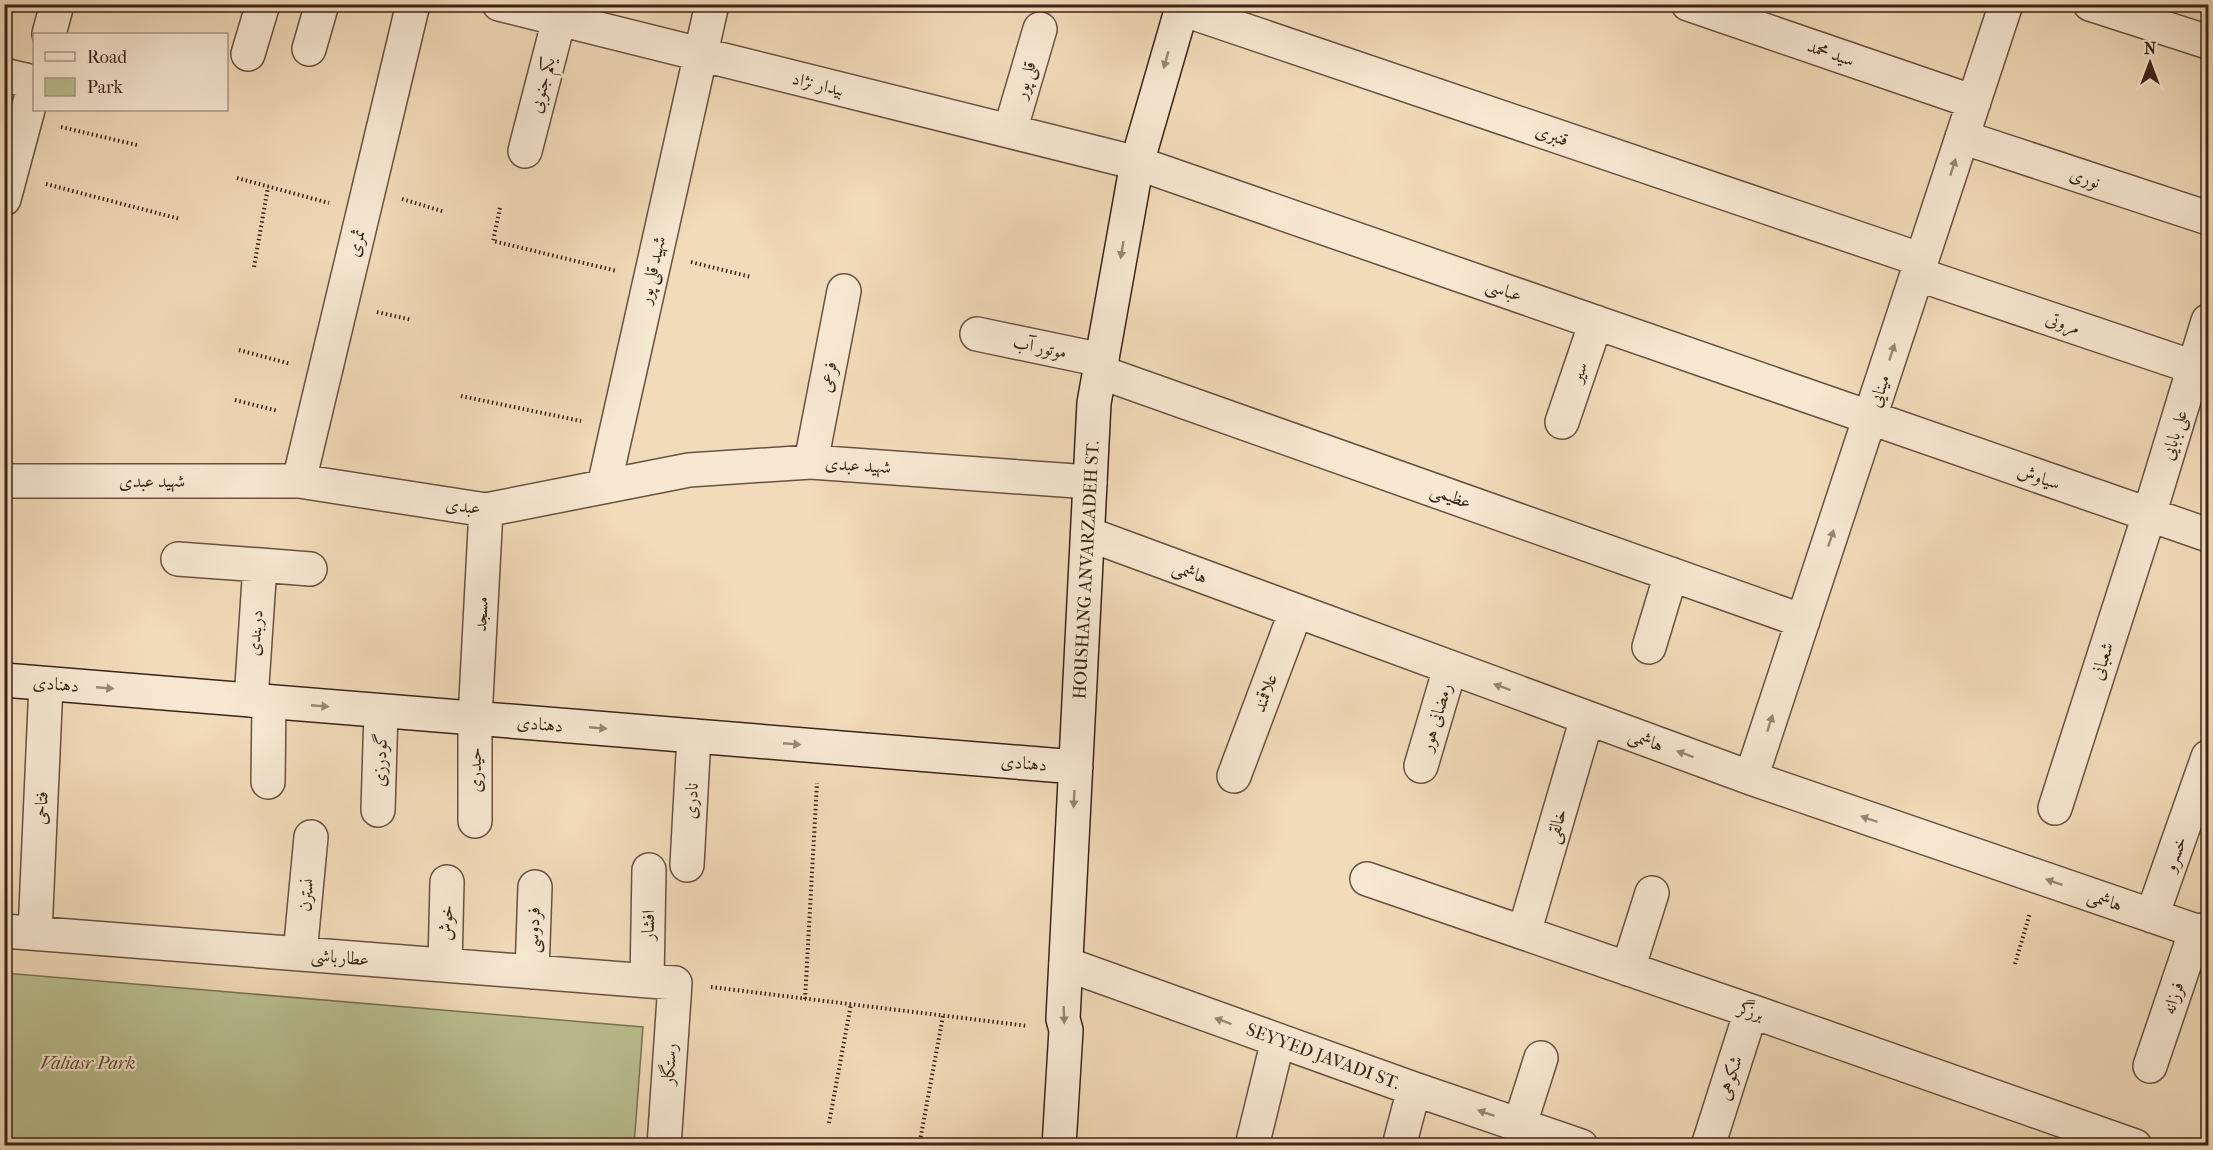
<svg xmlns="http://www.w3.org/2000/svg" width="2213" height="1150" font-family="'IM FELL French Canon',Amiri,serif">
	<rect width="100%" height="100%" fill="#f2dbba"/>
	<filter id="stains"><feTurbulence type="fractalNoise" baseFrequency=".00333" numOctaves="4"/><feColorMatrix values="0 0 0 0 .2 0 0 0 0 .09 0 0 0 0 .02 0 0 0 .5 -.17"/></filter>
	<radialGradient id="worn" r=".72"><stop offset=".6" stop-color="#630" stop-opacity="0"/><stop offset="1" stop-color="#630" stop-opacity=".3"/></radialGradient>
	<path fill="#bac090" stroke="#7a7254" stroke-width="1.5" d="M 4,973 L 643,1027 L 634,1145 L 5,1145 Z"/>
	<g fill="none" stroke-linecap="round" stroke-linejoin="round">
		<g stroke="#695141" stroke-width="36">
			<path id="street" d="M 499,4 L 1137,163 L 2208,535
				M 1688,4 L 1974,102
				M 2090,4 L 2208,42
				M 1182,9 L 1922,260
				M 49,34 L 57,4
				M 309,49 L 322,4
				M 248,54 L 263,4
				M 4,75 L 34,82
				M 1010,131 L 1040,29
				M 1962,137 L 2208,218
				M 525,151 L 563,4
				M 4,199 L 34,87
				M 1917,274 L 2208,372
				M 977,334 L 1102,360
				M 1100,372 L 1803,621
				M 1562,422 L 1596,322
				M 811,462 L 844,291
				M 4,481 L 299,481 L 486,510 L 689,470 L 811,462 L 1090,482
				M 299,481 L 413,4
				M 604,486 L 712,4
				M 1088,534 L 1751,778 L 2208,935
				M 178,559 L 260,565
				M 1649,647 L 1671,574
				M 251,700 L 260,565 L 310,569
				M 1421,766 L 1450,668
				M 1234,776 L 1296,611
				M 1751,778 L 2006,4
				M 268,782 L 269,702
				M 2055,808 L 2149,515 L 2208,321
				M 378,810 L 381,711
				M 475,821 L 475,718 L 486,510
				M 687,865 L 694,736
				M 1367,879 L 1751,1011 L 2135,1146
				M 2152,916 L 2208,757
				M 4,931 L 675,983 L 664,1146
				M 35,933 L 46,684
				M 1524,933 L 1587,718
				M 300,954 L 311,837
				M 1066,964 L 1414,1089 L 1581,1146
				M 445,965 L 447,882
				M 1628,969 L 1652,893
				M 532,972 L 535,887
				M 647,981 L 649,870
				M 2150,1066 L 2196,930
				M 1520,1124 L 1541,1058
				M 1252,1146 L 1278,1040
				M 1399,1146 L 1414,1089
				M 1708,1146 L 1751,1011"/>
		</g>
		<g stroke="#3b2319" stroke-width="36">
			<path id="secondary" d="M 4,680 L 1076,767
				M 1059,1146 L 1066,1030 L 1063,1019 L 1094,403 L 1137,163 L 1183,4"/>
		</g>
		<path stroke="#3b2319" stroke-width="4" stroke-dasharray="1.5 3" stroke-linecap="butt" d="M 61,127 L 137,145
			M 237,178 L 329,203
			M 46,184 L 180,219
			M 402,199 L 445,212
			M 500,208 L 493,241 L 617,271
			M 691,262 L 751,277
			M 254,267 L 268,187
			M 377,312 L 412,320
			M 239,350 L 291,364
			M 461,396 L 581,421
			M 235,400 L 278,411
			M 2015,964 L 2030,913
			M 711,987 L 1028,1026
			M 805,999 L 817,783
			M 829,1123 L 851,1004
			M 919,1146 L 943,1016"/>
		<use href="#street" stroke="#f7e8d2" stroke-width="33"/>
		<use href="#secondary" stroke="#f7e8d2" stroke-width="33"/>
	</g>
	<defs><path id="oneway-solid" d="M-6-.8H1V-3.2L6.5 0L1 3.2V.8H-6Z" transform="scale(1.5)"/></defs>
	<g fill="#998676">
		<use href="#oneway-solid" transform="translate(1166 60) rotate(106)"/>
		<use href="#oneway-solid" transform="translate(1953 167) rotate(-72)"/>
		<use href="#oneway-solid" transform="translate(1122 250) rotate(100)"/>
		<use href="#oneway-solid" transform="translate(1892 352) rotate(-72)"/>
		<use href="#oneway-solid" transform="translate(1831 538) rotate(-72)"/>
		<use href="#oneway-solid" transform="translate(1502 687) rotate(-160)"/>
		<use href="#oneway-solid" transform="translate(105 688) rotate(5)"/>
		<use href="#oneway-solid" transform="translate(320 706) rotate(5)"/>
		<use href="#oneway-solid" transform="translate(1770 723) rotate(-72)"/>
		<use href="#oneway-solid" transform="translate(598 728) rotate(5)"/>
		<use href="#oneway-solid" transform="translate(792 744) rotate(5)"/>
		<use href="#oneway-solid" transform="translate(1685 754) rotate(-160)"/>
		<use href="#oneway-solid" transform="translate(1074 799) rotate(93)"/>
		<use href="#oneway-solid" transform="translate(1869 819) rotate(-161)"/>
		<use href="#oneway-solid" transform="translate(2054 882) rotate(-161)"/>
		<use href="#oneway-solid" transform="translate(1064 1015) rotate(88)"/>
		<use href="#oneway-solid" transform="translate(1223 1021) rotate(-160)"/>
		<use href="#oneway-solid" transform="translate(1486 1113) rotate(-161)"/>
	</g>
	<g text-anchor="middle" stroke-width="4.5" stroke-linejoin="round" paint-order="stroke">
		<g font-size="18" fill="#3b2319" stroke="#f7e8d2">
			<text transform="translate(1831 53) rotate(19)" y="6">سید محمد</text>
			<text transform="translate(1025 80) rotate(-74)" y="6">قلی پور</text>
			<text transform="translate(818 84) rotate(14)" y="6">بیدار نژاد</text>
			<text transform="translate(542 85) rotate(-75)" y="6">یکم جنوبی</text>
			<text transform="translate(1552 135) rotate(19)" y="6">قنبری</text>
			<text transform="translate(2085 178) rotate(18)" y="6">نوری</text>
			<text transform="translate(356 243) rotate(-76)" y="6">ثمری</text>
			<text transform="translate(652 270) rotate(-77)" y="6">شهید قلی پور</text>
			<text transform="translate(1504 290) rotate(19)" y="6">عباسی</text>
			<text transform="translate(2063 323) rotate(19)" y="6">مروتی</text>
			<text transform="translate(1040 347) rotate(12)" y="6">موتور آب</text>
			<text transform="translate(1579 372) rotate(-71)" y="6">سیر</text>
			<text transform="translate(828 377) rotate(-79)" y="6">فرعی</text>
			<text transform="translate(1879 391) rotate(-72)" y="6">مینایی</text>
			<text transform="translate(2174 435) rotate(-73)" y="6">علی بابایی</text>
			<text transform="translate(858 465) rotate(4)" y="6">شهید عبدی</text>
			<text transform="translate(2039 477) rotate(19)" y="6">سیاوش</text>
			<text x="152" y="487">شهید عبدی</text>
			<text transform="translate(1451 496) rotate(20)" y="6">عظیمی</text>
			<text transform="translate(463 506) rotate(7)" y="6">عبدی</text>
			<text transform="translate(1086 570) rotate(-87)" y="6">HOUSHANG ANVARZADEH ST.</text>
			<text transform="translate(1190 572) rotate(20)" y="6">هاشمی</text>
			<text transform="translate(481 614) rotate(-87)" y="6">مسجد</text>
			<text transform="translate(255 633) rotate(-86)" y="6">دربندی</text>
			<text transform="translate(2102 661) rotate(-72)" y="6">شعبانی</text>
			<text transform="translate(56 684) rotate(5)" y="6">دهنادی</text>
			<text transform="translate(1265 693) rotate(-70)" y="6">علاقمند</text>
			<text transform="translate(1436 717) rotate(-73)" y="6">رمضانی هور</text>
			<text transform="translate(540 724) rotate(5)" y="6">دهنادی</text>
			<text transform="translate(1646 740) rotate(20)" y="6">هاشمی</text>
			<text transform="translate(380 760) rotate(-88)" y="6">گودرزی</text>
			<text transform="translate(1024 763) rotate(5)" y="6">دهنادی</text>
			<text transform="translate(475 770) rotate(-90)" y="6">حیدری</text>
			<text transform="translate(691 801) rotate(-87)" y="6">نادری</text>
			<text transform="translate(41 808) rotate(-87)" y="6">فتاحی</text>
			<text transform="translate(1556 826) rotate(-74)" y="6">خالقی</text>
			<text transform="translate(2175 854) rotate(-70)" y="6">خسرو</text>
			<text transform="translate(306 895) rotate(-85)" y="6">نسترن</text>
			<text transform="translate(2105 900) rotate(19)" y="6">هاشمی</text>
			<text transform="translate(446 923) rotate(-88)" y="6">خوش</text>
			<text transform="translate(648 925) rotate(-89)" y="6">افشار</text>
			<text transform="translate(533 930) rotate(-88)" y="6">فردوسی</text>
			<text transform="translate(340 957) rotate(5)" y="6">عطارباشی</text>
			<text transform="translate(2173 998) rotate(-72)" y="6">فرزانه</text>
			<text transform="translate(1751 1011) rotate(19)" y="6">برزگر</text>
			<text transform="translate(1323 1056) rotate(20)" y="6">SEYYED JAVADI ST.</text>
			<text transform="translate(669 1064) rotate(-86)" y="6">رستگار</text>
			<text transform="translate(1730 1078) rotate(-73)" y="6">شکوهی</text>
		</g>
		<g font-size="18" font-style="italic" fill="#5b4a37" stroke="#f7e8d2">
			<text x="88" y="1069">Valiasr Park</text>
		</g>
	</g>
	<rect width="2213" height="1150" fill="none" stroke="#f2dbba" stroke-width="24"/>
	<rect x="6" y="6" width="2201" height="1138" fill="none" stroke="#3b2319" stroke-width="3"/>
	<rect x="12" y="12" width="2189" height="1126" fill="none" stroke="#3b2319" stroke-width="1.5"/>
	<rect x="33" y="33" width="195" height="78" fill="#f7e8d2" stroke="#ac9988" stroke-width="1.5"/>
	<rect x="45" y="52" width="30" height="9" fill="#f7e8d2" stroke="#ac9988" stroke-width="1.5"/>
	<text x="87" y="63" font-size="18" fill="#3b2319">Road</text>
	<rect x="45" y="78" width="30" height="18" fill="#bac090" stroke="#ac9988" stroke-width="1.5"/>
	<text x="87" y="93" font-size="18" fill="#3b2319">Park</text>
	<g transform="translate(2150 63)" stroke="#f7e8d2" stroke-width="4.5" paint-order="stroke">
	<path d="M0-4.5L10 22L0 15L-10 22Z" fill="#3b2319"/>
	<text y="-9" font-size="16" font-weight="bold" text-anchor="middle" fill="#3b2319">N</text>
	</g>
	<rect width="100%" height="100%" filter="url(#stains)"/>
	<rect width="100%" height="100%" fill="url(#worn)"/>
</svg>
